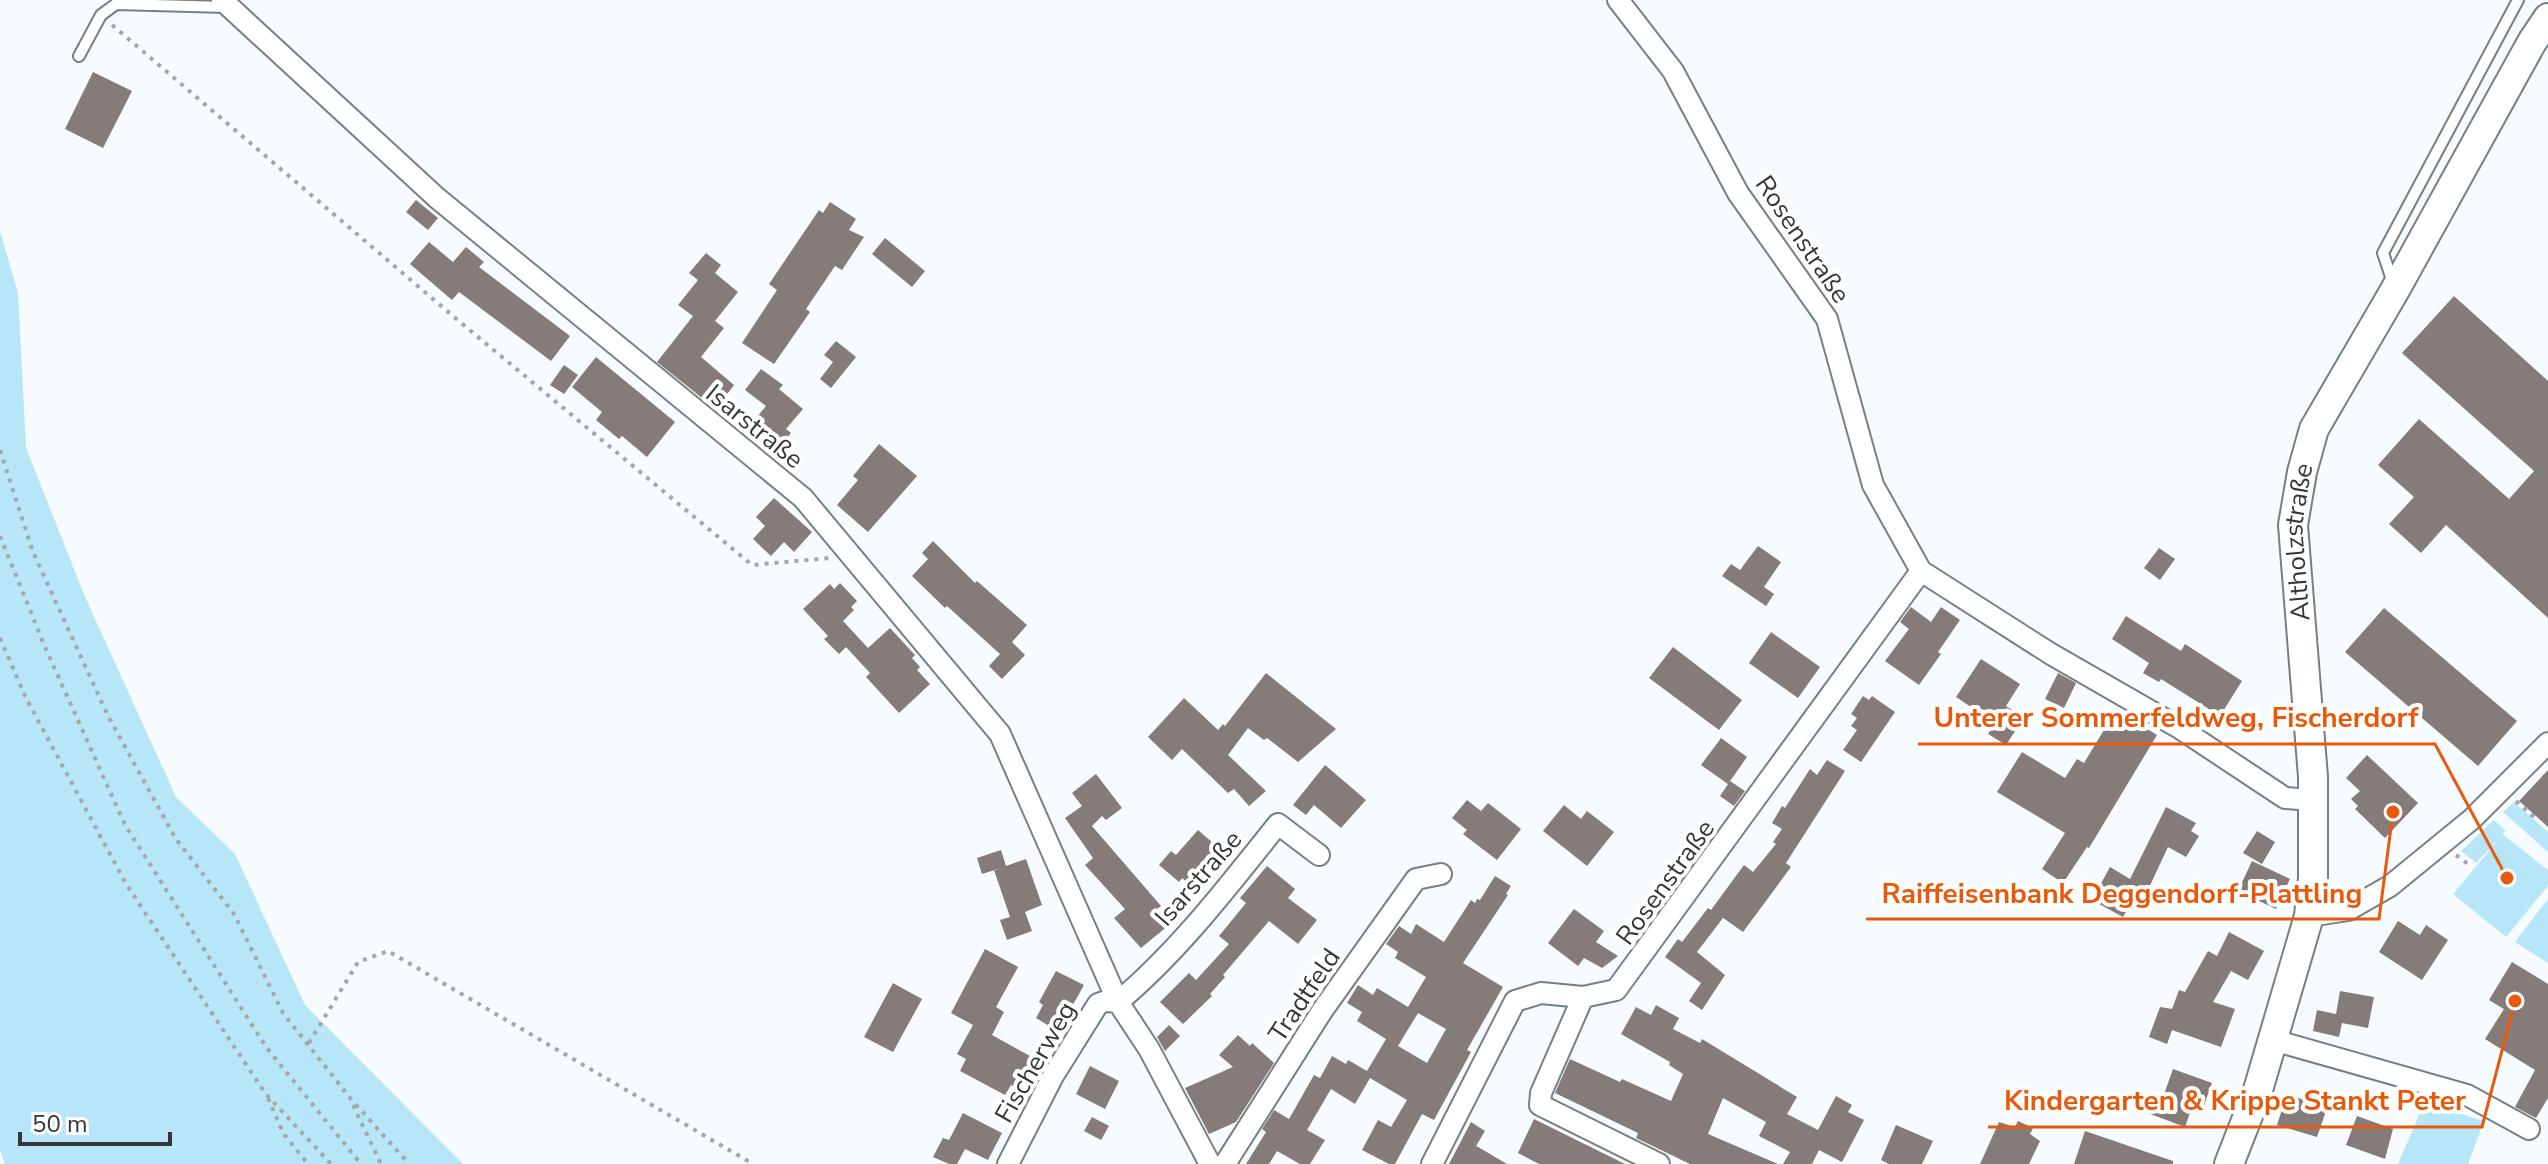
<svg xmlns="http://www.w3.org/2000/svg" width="2548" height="1164" font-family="'Nunito Sans',sans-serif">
	<rect width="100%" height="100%" fill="#f5fbfe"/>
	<path fill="#b8e6f9" d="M 0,231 L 18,293 L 26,448 L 85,597 L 176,797 L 235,854 L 305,1005 L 463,1164 L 5,1164 L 0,1150 Z
		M 2514,802 L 2548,832 L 2548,852 L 2503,812 Z
		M 2494,820 L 2506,831 L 2502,834 L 2548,870 L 2548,886 L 2506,937 L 2453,894 L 2498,840 L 2476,863 L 2461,851 Z
		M 2548,899 L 2548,963 L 2515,942 Z
		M 2424,1103 L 2484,1121 L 2468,1164 L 2398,1164 Z"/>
	<path fill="#857b78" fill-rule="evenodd" d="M 93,72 L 132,91 L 103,148 L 65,129 Z
		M 416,200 L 438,218 L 428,230 L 406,212 Z
		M 830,202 L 856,219 L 849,230 L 864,237 L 842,270 L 835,266 L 806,309 L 810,312 L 774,364 L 742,343 L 777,290 L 769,284 L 819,210 L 823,213 Z
		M 885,238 L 925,271 L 912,287 L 872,254 Z
		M 429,242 L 453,262 L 466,247 L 484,262 L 479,267 L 570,336 L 551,361 L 459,292 L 452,300 L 410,264 Z
		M 706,253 L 721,265 L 715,273 L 738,292 L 715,321 L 724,328 L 701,357 L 734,385 L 718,406 L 709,399 L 707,402 L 657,362 L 693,316 L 678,305 L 698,280 L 689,273 Z
		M 2454,296 L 2548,381 L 2548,618 L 2446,525 L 2421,553 L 2389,524 L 2414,497 L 2378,465 L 2419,419 L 2509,499 L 2534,471 L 2402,353 Z
		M 836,341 L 856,357 L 831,388 L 820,379 L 833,362 L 824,355 Z
		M 596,357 L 675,422 L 647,457 L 622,436 L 619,439 L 596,420 L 602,412 L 572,387 Z
		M 564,365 L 578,375 L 564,394 L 550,385 Z
		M 761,369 L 783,385 L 779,389 L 803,409 L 786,429 L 791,433 L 779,448 L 751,424 L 766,406 L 745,390 Z
		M 879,444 L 917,476 L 868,532 L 837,505 L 858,480 L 853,476 Z
		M 774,498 L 812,532 L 794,552 L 784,542 L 771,556 L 753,539 L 765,526 L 756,517 Z
		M 933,541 L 975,583 L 977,581 L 1027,625 L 1012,642 L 1025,655 L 1002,679 L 989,666 L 1000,654 L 947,606 L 945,608 L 912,576 L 928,559 L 922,553 Z
		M 1758,546 L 1781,562 L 1764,587 L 1774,594 L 1766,606 L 1722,576 L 1731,564 L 1740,570 Z
		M 2159,548 L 2175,559 L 2160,580 L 2144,568 Z
		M 840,583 L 857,601 L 851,607 L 854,610 L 843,621 L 868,648 L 890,628 L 915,655 L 912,658 L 920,667 L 917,670 L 930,684 L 899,713 L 866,677 L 870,673 L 846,647 L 839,654 L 824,639 L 828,636 L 803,609 L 830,584 L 834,589 Z
		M 1911,607 L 1931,622 L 1941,607 L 1960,620 L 1938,652 L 1941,654 L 1919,685 L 1885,661 L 1909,629 L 1900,622 Z
		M 2384,608 L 2517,721 L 2478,766 L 2345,652 Z
		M 2126,616 L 2181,651 L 2185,644 L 2242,681 L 2220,716 L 2161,679 L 2159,682 L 2143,673 L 2149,663 L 2112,639 Z
		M 1771,632 L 1820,667 L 1798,698 L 1749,663 Z
		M 1673,647 L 1742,700 L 1719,730 L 1649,678 Z
		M 1981,659 L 2020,684 L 2006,706 L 2024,717 L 2006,745 L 1988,734 L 1995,723 L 1956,697 Z
		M 1266,673 L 1336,729 L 1298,762 L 1267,738 L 1264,740 L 1248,728 L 1228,755 L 1266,791 L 1249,806 L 1234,789 L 1228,793 L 1182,749 L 1172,760 L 1148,737 L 1184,698 L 1218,730 L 1223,724 L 1225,726 Z
		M 2058,673 L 2076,683 L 2064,708 L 2045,699 Z
		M 1863,696 L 1869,700 L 1872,696 L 1895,712 L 1861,762 L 1843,750 L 1857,730 L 1851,726 L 1857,718 L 1851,714 Z
		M 2116,710 L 2157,735 L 2089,848 L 2087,847 L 2063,883 L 2042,869 L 2065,833 L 1997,792 L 2022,752 L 2065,778 L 2077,759 L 2084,763 Z
		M 1721,738 L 1747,757 L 1728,784 L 1701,765 Z
		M 2367,755 L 2418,803 L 2385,838 L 2355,809 L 2358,806 L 2351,799 L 2360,791 L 2346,778 Z
		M 1827,760 L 1845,771 L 1786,863 L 1791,867 L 1743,932 L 1719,915 L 1723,918 L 1697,952 L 1725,975 L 1702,1010 L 1689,1001 L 1701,983 L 1665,957 L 1678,939 L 1682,942 L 1708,908 L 1711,910 L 1744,865 L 1753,872 L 1776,844 L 1773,842 L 1782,829 L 1772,823 L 1782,806 L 1785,808 L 1810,769 L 1817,775 Z
		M 1325,765 L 1366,800 L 1341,828 L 1314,805 L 1306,815 L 1293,805 Z
		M 2548,770 L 2548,827 L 2519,801 Z
		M 1096,774 L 1122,808 L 1106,820 L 1102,816 L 1092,826 L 1161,906 L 1156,910 L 1169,925 L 1141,948 L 1114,918 L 1125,909 L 1085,865 L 1093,858 L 1065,818 L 1082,806 L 1072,793 Z
		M 1730,781 L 1745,791 L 1734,806 L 1720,796 Z
		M 1467,800 L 1481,811 L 1488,803 L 1521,829 L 1497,860 L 1463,834 L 1467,830 L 1452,818 Z
		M 1564,805 L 1581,819 L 1587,811 L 1614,832 L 1587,866 L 1543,831 Z
		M 2166,807 L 2196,823 L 2191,831 L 2199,836 L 2186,857 L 2168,847 L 2146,894 L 2138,890 L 2123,917 L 2092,900 L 2110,867 L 2130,879 Z
		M 1198,830 L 1227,855 L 1197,890 L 1182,878 L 1179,882 L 1159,865 L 1171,851 L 1176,855 Z
		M 2257,831 L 2275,842 L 2262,864 L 2243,853 Z
		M 1689,837 L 1704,847 L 1691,864 L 1677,855 Z
		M 1001,850 L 1006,866 L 1026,859 L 1042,905 L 1025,912 L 1032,931 L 1007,940 L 1000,920 L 1010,917 L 994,870 L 1001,868 L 982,874 L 977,858 Z
		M 2252,861 L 2290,879 L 2276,909 L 2238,891 Z
		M 1267,866 L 1295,889 L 1288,898 L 1317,920 L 1298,944 L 1269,921 L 1223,975 L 1225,977 L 1210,994 L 1212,996 L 1183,1024 L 1160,1002 L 1189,973 L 1196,980 L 1229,944 L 1219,936 L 1246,903 L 1240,898 Z
		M 1495,876 L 1511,886 L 1506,894 L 1508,895 L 1463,963 L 1503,987 L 1467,1050 L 1471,1052 L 1434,1120 L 1422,1114 L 1395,1164 L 1389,1164 L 1362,1150 L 1378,1120 L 1391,1127 L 1407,1100 L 1370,1078 L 1355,1104 L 1331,1089 L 1307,1130 L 1325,1140 L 1310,1164 L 1300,1164 L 1277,1151 L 1269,1164 L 1246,1164 L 1266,1132 L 1262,1129 L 1274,1110 L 1289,1119 L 1314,1075 L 1320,1078 L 1332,1056 L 1346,1064 L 1348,1060 L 1367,1071 L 1386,1039 L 1357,1021 L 1362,1012 L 1347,1003 L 1358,985 L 1373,995 L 1377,988 L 1408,1007 L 1426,977 L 1395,958 L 1398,952 L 1386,944 L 1399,926 L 1411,934 L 1416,924 L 1444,942 L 1471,900 L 1475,903 L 1477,899 L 1480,900 ZM 1418,1013 L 1446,1029 L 1427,1063 L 1398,1046 Z
		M 1574,909 L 1604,931 L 1596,942 L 1618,956 L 1602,968 L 1584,958 L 1578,966 L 1548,943 Z
		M 2398,921 L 2420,935 L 2426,925 L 2448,940 L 2422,980 L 2379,952 Z
		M 2229,932 L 2264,951 L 2248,980 L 2231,971 L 2213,1002 L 2235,1009 L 2221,1047 L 2172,1030 L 2167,1044 L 2149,1037 L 2160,1007 L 2172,1009 L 2179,990 L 2185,992 L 2208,951 L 2217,956 Z
		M 985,949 L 1018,967 L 996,1007 L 1004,1012 L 992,1035 L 1037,1060 L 1021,1090 L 1011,1085 L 1005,1095 L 960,1071 L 966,1059 L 957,1054 L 973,1025 L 951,1013 Z
		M 2512,962 L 2548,984 L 2548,1098 L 2536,1118 L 2515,1107 L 2535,1070 L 2485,1039 L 2504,1009 L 2489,1000 Z
		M 1056,971 L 1084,985 L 1066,1017 L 1062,1015 L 1054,1029 L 1036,1018 L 1043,1005 L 1039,1002 Z
		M 893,983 L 922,999 L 893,1052 L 864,1037 Z
		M 2340,991 L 2374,997 L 2368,1028 L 2342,1023 L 2339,1037 L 2313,1031 L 2317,1010 L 2336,1014 Z
		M 1656,1005 L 1679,1018 L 1673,1029 L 1700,1043 L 1702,1039 L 1797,1097 L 1787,1114 L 1818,1130 L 1836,1096 L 1852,1105 L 1848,1112 L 1864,1120 L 1842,1162 L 1819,1150 L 1812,1164 L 1783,1164 L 1790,1152 L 1759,1136 L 1766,1122 L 1723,1098 L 1708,1134 L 1778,1164 L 1690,1164 L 1636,1138 L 1638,1133 L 1555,1093 L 1570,1059 L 1620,1082 L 1622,1079 L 1671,1101 L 1683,1074 L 1669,1065 L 1670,1062 L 1621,1034 L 1636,1007 L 1651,1015 Z
		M 1169,1025 L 1180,1036 L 1165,1051 L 1157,1037 Z
		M 1238,1035 L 1250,1046 L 1252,1043 L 1274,1063 L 1236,1122 L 1209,1134 L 1185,1088 L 1233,1067 L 1219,1055 Z
		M 1090,1066 L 1119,1081 L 1105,1109 L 1076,1094 Z
		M 2173,1069 L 2212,1083 L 2201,1114 L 2191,1110 L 2185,1127 L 2145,1112 L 2151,1095 L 2162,1100 Z
		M 2287,1094 L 2327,1108 L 2317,1137 L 2277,1125 Z
		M 963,1113 L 1002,1133 L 988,1160 L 965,1149 L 957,1164 L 949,1164 L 933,1157 L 943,1138 L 949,1140 Z
		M 2357,1116 L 2393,1129 L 2385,1159 L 2346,1145 Z
		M 1092,1117 L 1109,1126 L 1101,1140 L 1084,1131 Z
		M 1534,1119 L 1625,1164 L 1539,1164 L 1518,1153 Z
		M 2018,1121 L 2033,1128 L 2030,1134 L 2040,1141 L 2029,1164 L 1980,1164 L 1999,1122 L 2015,1127 Z
		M 1471,1122 L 1485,1131 L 1476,1146 L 1473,1144 L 1507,1164 L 1449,1164 Z
		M 1896,1125 L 1933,1141 L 1922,1164 L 1889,1164 L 1881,1160 Z
		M 2085,1131 L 2173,1161 L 2173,1164 L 2074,1164 Z"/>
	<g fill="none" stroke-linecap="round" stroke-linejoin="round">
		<g stroke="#768084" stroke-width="14">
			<path id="lane" d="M 79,56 L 101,15 L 116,4 L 226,7
				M 2393,283 L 2383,253 L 2518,0"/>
		</g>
		<g stroke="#768084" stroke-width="24">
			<path id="street" d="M 222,0 L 437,198 L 803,498 L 1000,734 L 1118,1002 L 1149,1049 L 1210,1164
				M 1618,0 L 1673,71 L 1738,193 L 1827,319 L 1873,485 L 1921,571
				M 2309,916 L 2348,910 L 2390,886 L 2472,819 L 2548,743
				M 1583,997 L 1541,1093 L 1540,1105 L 1659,1164
				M 1118,1002 C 1179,951 1229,885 1278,824 L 1319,855
				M 2273,1040 L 2467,1095 L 2529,1129
				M 1008,1164 L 1053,1076 L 1098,1004 L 1106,1001 L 1118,1002
				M 1225,1164 L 1322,1011 L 1416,879 L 1441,874
				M 1432,1164 L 1515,1001 L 1541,993 L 1583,997 L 1616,990 L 1921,571 L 2051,654 L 2178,727 L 2285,798 L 2312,800"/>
		</g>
		<g stroke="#768084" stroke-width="32">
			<g id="secondary">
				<path id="s1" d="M 2229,1164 L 2258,1090 L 2309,916 L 2313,878 L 2313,777 L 2293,525 L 2302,472 L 2314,429 L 2395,290 L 2532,42 L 2548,18"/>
			</g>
		</g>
		<path stroke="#a2a7aa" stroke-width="4" stroke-dasharray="4 6" stroke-linecap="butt" d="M 112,25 L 460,322 L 752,565 L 830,558
			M 0,450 L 33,552 L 108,716 L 176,839 L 234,914 L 283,1013 L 350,1098 L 409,1164
			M 0,536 L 45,647 L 125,825 L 266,1047 L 361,1164
			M 0,638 L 25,696 L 126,884 L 265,1093 L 331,1164
			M 2516,801 L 2535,818
			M 2456,855 L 2472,867
			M 309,1043 L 358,962 L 388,951 L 753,1164
			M 268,1098 L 283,1133 L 308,1164
			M 353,1105 L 381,1164"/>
		<use href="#lane" stroke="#fff" stroke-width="10"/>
		<use href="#street" stroke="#fff" stroke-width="20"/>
		<use href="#secondary" stroke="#fff" stroke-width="28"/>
	</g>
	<g text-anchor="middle" stroke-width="8" stroke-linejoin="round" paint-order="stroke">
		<g font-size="26" fill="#333739" stroke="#fff">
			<text transform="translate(1803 239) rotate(56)" y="9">Rosenstraße</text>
			<text transform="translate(755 426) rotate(39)" y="9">Isarstraße</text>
			<text dy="9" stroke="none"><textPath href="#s1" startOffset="636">Altholzstraße</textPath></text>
			<text transform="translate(1198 878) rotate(-49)" y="9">Isarstraße</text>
			<text transform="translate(1665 882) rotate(-54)" y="9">Rosenstraße</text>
			<text transform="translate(1304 995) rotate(-56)" y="9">Tradtfeld</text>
			<text transform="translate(1035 1062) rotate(-60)" y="9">Fischerweg</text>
		</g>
	</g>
	<path fill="none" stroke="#e8590c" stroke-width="3" d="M2507 878L2435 744H1918M2393 812L2379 919H1866M2515 1001L2482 1127H1988"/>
	<g fill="#e8590c" stroke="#fff" stroke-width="3">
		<circle cx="2507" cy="878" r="8"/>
		<circle cx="2393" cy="812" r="8"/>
		<circle cx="2515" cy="1001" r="8"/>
	</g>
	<g font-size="28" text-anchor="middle" font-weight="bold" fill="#e8590c" stroke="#fff" stroke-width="8" stroke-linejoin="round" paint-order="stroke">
		<text x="2176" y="727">Unterer Sommerfeldweg, Fischerdorf</text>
		<text x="2122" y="903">Raiffeisenbank Deggendorf-Plattling</text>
		<text x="2235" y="1110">Kindergarten &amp; Krippe Stankt Peter</text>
	</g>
	<path d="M20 1132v12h150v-12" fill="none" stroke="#333739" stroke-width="4"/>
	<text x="32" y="1132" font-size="24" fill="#333739" stroke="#ffffff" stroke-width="6" paint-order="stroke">50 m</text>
</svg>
